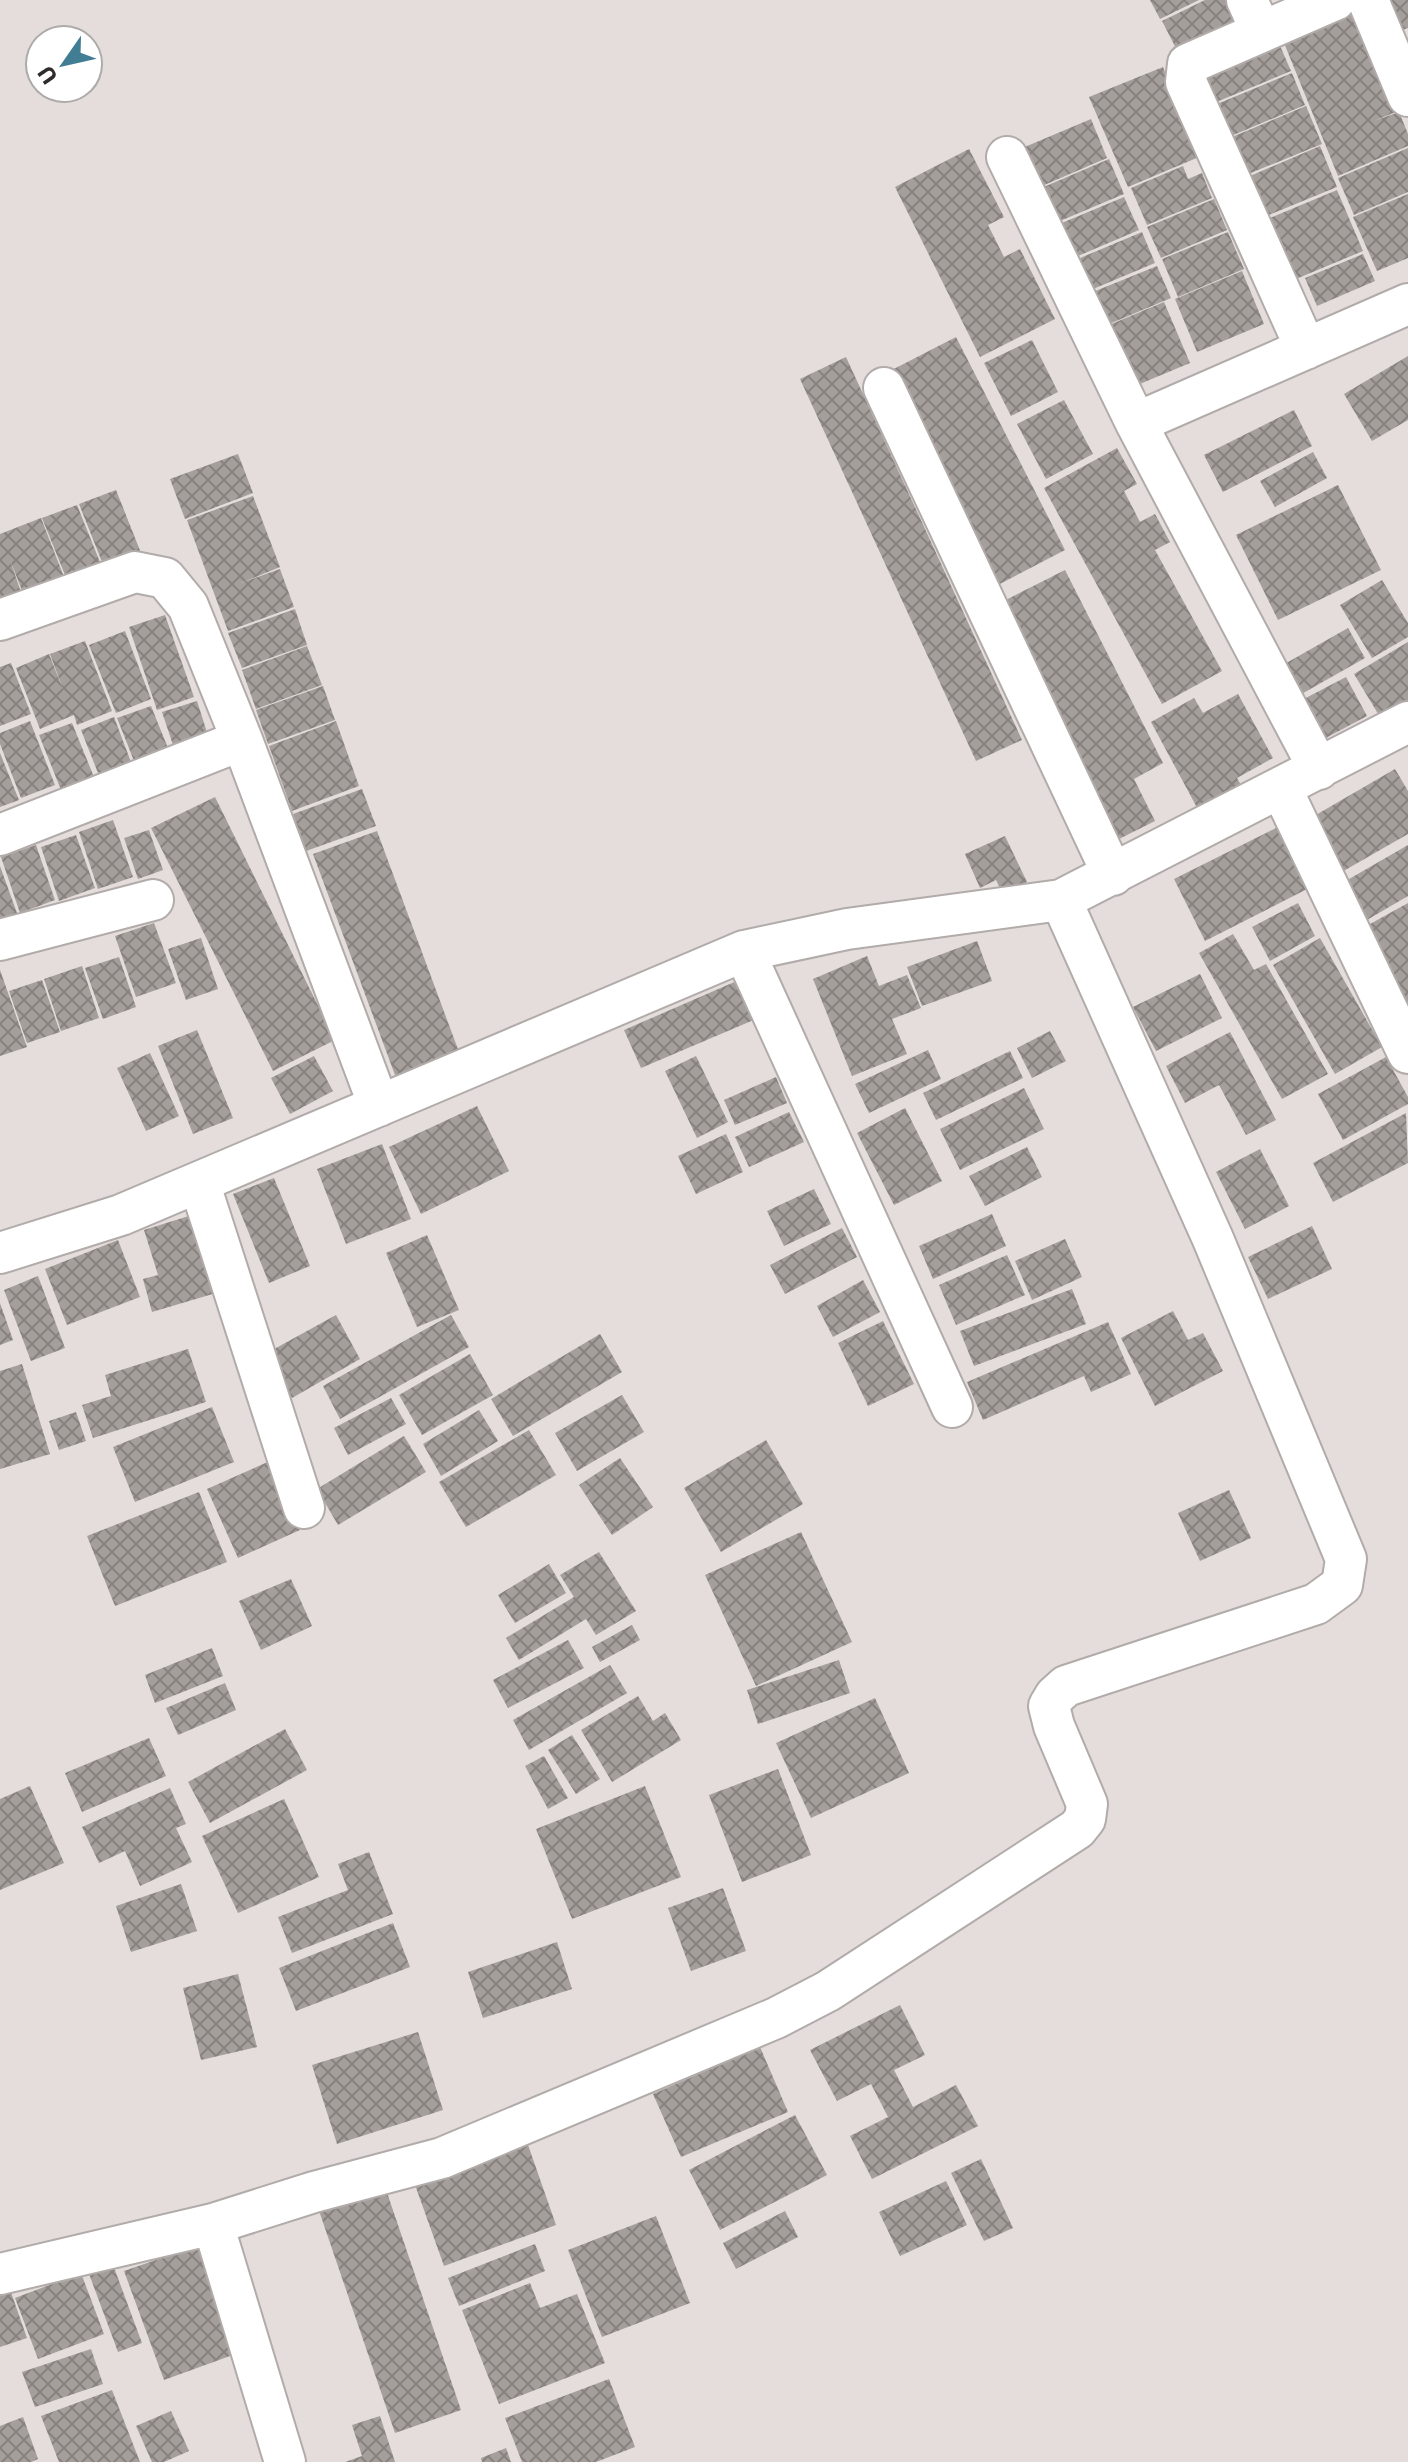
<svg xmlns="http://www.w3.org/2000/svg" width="1408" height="2462" font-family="Commissioner,sans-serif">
	<defs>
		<pattern id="building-cross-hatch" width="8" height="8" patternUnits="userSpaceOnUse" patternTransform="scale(2)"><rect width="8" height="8" fill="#a59f9c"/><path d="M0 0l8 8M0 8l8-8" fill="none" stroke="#87827f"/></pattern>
	</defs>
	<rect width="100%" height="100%" fill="#e4dddb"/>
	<path fill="url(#building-cross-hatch)" d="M 1150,0 L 1199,0 L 1160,19 Z
		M 1205,0 L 1226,0 L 1240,29 L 1181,58 L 1162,21 Z
		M 1387,0 L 1408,0 L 1408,28 L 1400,31 Z
		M 1352,3 L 1398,111 L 1374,121 L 1399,112 L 1408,134 L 1408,146 L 1338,176 L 1280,33 Z
		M 1274,32 L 1291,71 L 1209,105 L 1192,66 Z
		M 1163,67 L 1199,157 L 1128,187 L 1089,97 Z
		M 1292,73 L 1305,105 L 1224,139 L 1210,107 Z
		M 1306,106 L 1322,144 L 1241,177 L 1225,140 Z
		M 1091,119 L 1107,158 L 1035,189 L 1020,149 Z
		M 1320,146 L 1337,187 L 1259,219 L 1243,179 Z
		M 1408,148 L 1408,192 L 1354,215 L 1338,178 Z
		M 969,149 L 1004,217 L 988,225 L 1004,257 L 1020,249 L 1055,319 L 980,357 L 895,187 Z
		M 1109,159 L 1124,194 L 1053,224 L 1039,189 Z
		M 1183,166 L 1188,179 L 1202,173 L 1212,198 L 1147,225 L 1131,188 Z
		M 1337,190 L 1363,251 L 1296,279 L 1270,218 Z
		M 1408,194 L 1408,258 L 1377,271 L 1353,217 Z
		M 1124,197 L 1139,230 L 1071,259 L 1057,225 Z
		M 1214,199 L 1227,230 L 1161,258 L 1147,227 Z
		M 1142,232 L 1155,263 L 1086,292 L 1073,261 Z
		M 1228,232 L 1244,269 L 1178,297 L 1162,259 Z
		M 1363,254 L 1375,281 L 1317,306 L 1305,278 Z
		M 1157,266 L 1171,298 L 1102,327 L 1088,294 Z
		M 1242,271 L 1264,324 L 1197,352 L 1175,299 Z
		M 1164,302 L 1190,363 L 1135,386 L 1109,325 Z
		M 956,337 L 1065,550 L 996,586 L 888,372 Z
		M 1032,340 L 1058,392 L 1011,416 L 984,363 Z
		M 1408,356 L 1408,420 L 1372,441 L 1344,394 Z
		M 846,357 L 1022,740 L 976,761 L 800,379 Z
		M 1064,400 L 1093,454 L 1046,479 L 1017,424 Z
		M 1294,410 L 1312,446 L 1223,492 L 1204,455 Z
		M 1117,448 L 1137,484 L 1124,491 L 1140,522 L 1155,514 L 1170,542 L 1155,550 L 1222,671 L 1162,704 L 1044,488 Z
		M 1313,452 L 1327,478 L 1275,507 L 1260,481 Z
		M 238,454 L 253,493 L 185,519 L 170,479 Z
		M 1338,485 L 1381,570 L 1278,620 L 1236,535 Z
		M 116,490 L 143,558 L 106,572 L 79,504 Z
		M 253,496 L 280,567 L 241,583 L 280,569 L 294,607 L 228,631 L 187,520 Z
		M 77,505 L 104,572 L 69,585 L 42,518 Z
		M 41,518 L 66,582 L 25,598 L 10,560 L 23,598 L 0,607 L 0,534 Z
		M 1065,570 L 1163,763 L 1134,779 L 1155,821 L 1117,840 L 998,604 Z
		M 1382,580 L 1408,623 L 1408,637 L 1372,658 L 1340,605 Z
		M 295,609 L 307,645 L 242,668 L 228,633 Z
		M 165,615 L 194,697 L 157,710 L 129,627 Z
		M 1348,628 L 1365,658 L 1298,696 L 1281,666 Z
		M 125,631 L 151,699 L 116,713 L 89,645 Z
		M 85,641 L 112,711 L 77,725 L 74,715 L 40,729 L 16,668 L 49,654 L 64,692 L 50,654 Z
		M 1408,642 L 1408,700 L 1380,717 L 1354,674 Z
		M 307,646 L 322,685 L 256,709 L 242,670 Z
		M 11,663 L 31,714 L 0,726 L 0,667 Z
		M 1346,677 L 1367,716 L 1322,740 L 1300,701 Z
		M 323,686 L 335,720 L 268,744 L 256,710 Z
		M 1238,694 L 1273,758 L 1237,778 L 1245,792 L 1201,815 L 1151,722 L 1194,698 L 1203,713 Z
		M 197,701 L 211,745 L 177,757 L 162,712 Z
		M 151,706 L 172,758 L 138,771 L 117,718 Z
		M 114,717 L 134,770 L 102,783 L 81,730 Z
		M 30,721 L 55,785 L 21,798 L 0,744 L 0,733 Z
		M 336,721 L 359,786 L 292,811 L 269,746 Z
		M 72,723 L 96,782 L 63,795 L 39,735 Z
		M 0,753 L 19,800 L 0,807 Z
		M 1395,769 L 1408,791 L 1408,834 L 1340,873 L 1309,819 Z
		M 362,789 L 376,826 L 306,851 L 293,814 Z
		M 215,797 L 335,1040 L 273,1071 L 151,828 Z
		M 113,820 L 133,877 L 98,889 L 79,832 Z
		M 1282,825 L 1313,886 L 1205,941 L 1174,879 Z
		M 149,830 L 163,870 L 138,879 L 124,838 Z
		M 377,831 L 459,1052 L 395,1075 L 313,854 Z
		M 76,835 L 95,888 L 59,901 L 41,847 Z
		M 1005,836 L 1027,882 L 1003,894 L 996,880 L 980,888 L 965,854 Z
		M 36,845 L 55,900 L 20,913 L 1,857 Z
		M 1408,845 L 1408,896 L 1360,924 L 1337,886 Z
		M 0,866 L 17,913 L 0,918 Z
		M 1298,903 L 1315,936 L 1270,961 L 1252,927 Z
		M 1408,903 L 1408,1016 L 1361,929 Z
		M 154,923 L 176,983 L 136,997 L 115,936 Z
		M 1233,934 L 1254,970 L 1266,964 L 1328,1074 L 1282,1099 L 1199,953 Z
		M 201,938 L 218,989 L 186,1000 L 168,949 Z
		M 1320,938 L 1382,1047 L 1335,1074 L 1273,965 Z
		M 977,941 L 992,981 L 922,1006 L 907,967 Z
		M 867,956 L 879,986 L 907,975 L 921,1008 L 892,1019 L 907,1054 L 852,1076 L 813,979 Z
		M 119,957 L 136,1007 L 103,1019 L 85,968 Z
		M 82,966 L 99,1018 L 61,1031 L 44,979 Z
		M 0,970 L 27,1047 L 0,1056 Z
		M 1200,974 L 1222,1018 L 1156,1051 L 1133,1007 Z
		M 42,980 L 60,1032 L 27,1043 L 9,991 Z
		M 739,980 L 756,1019 L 641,1068 L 624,1030 Z
		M 197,1030 L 233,1118 L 193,1134 L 158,1046 Z
		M 1050,1031 L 1066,1061 L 1032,1078 L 1017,1048 Z
		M 1230,1032 L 1276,1120 L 1246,1135 L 1219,1085 L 1185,1103 L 1166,1066 Z
		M 928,1050 L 941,1079 L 869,1113 L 855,1084 Z
		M 1010,1051 L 1023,1078 L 936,1120 L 923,1093 Z
		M 150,1053 L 179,1116 L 146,1131 L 117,1068 Z
		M 314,1056 L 333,1091 L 290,1114 L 271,1078 Z
		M 696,1056 L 728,1122 L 697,1138 L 665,1071 Z
		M 1386,1057 L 1408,1097 L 1408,1104 L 1343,1140 L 1318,1094 Z
		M 776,1077 L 787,1103 L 735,1125 L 724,1100 Z
		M 1024,1088 L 1044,1129 L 960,1170 L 940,1129 Z
		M 477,1106 L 509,1171 L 421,1214 L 389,1147 Z
		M 905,1108 L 942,1181 L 894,1205 L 857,1133 Z
		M 789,1112 L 804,1142 L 749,1167 L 735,1137 Z
		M 1406,1113 L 1408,1163 L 1333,1202 L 1313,1163 Z
		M 726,1134 L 743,1172 L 696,1194 L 678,1156 Z
		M 382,1144 L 411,1219 L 346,1244 L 317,1169 Z
		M 1027,1147 L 1042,1177 L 985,1206 L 969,1176 Z
		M 1260,1149 L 1289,1206 L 1245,1229 L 1216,1172 Z
		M 274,1178 L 310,1266 L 269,1283 L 233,1194 Z
		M 814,1189 L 831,1224 L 784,1246 L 767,1211 Z
		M 992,1214 L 1006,1246 L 933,1279 L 919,1246 Z
		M 192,1215 L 216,1293 L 152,1312 L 143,1279 L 158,1275 L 144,1230 Z
		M 1312,1226 L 1332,1269 L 1268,1299 L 1248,1257 Z
		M 842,1228 L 857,1257 L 785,1294 L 770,1265 Z
		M 427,1235 L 459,1310 L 417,1327 L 386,1253 Z
		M 1065,1239 L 1082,1277 L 1032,1300 L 1015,1261 Z
		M 118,1240 L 140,1297 L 67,1325 L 45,1269 Z
		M 1007,1255 L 1025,1295 L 956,1325 L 939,1285 Z
		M 38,1276 L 65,1348 L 31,1361 L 4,1290 Z
		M 863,1280 L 880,1312 L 833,1337 L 817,1306 Z
		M 1072,1289 L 1086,1324 L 974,1366 L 960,1331 Z
		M 0,1303 L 13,1340 L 0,1345 Z
		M 1173,1311 L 1188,1340 L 1203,1333 L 1223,1371 L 1155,1406 L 1121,1338 Z
		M 336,1315 L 360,1359 L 292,1398 L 267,1353 Z
		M 451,1315 L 469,1347 L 340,1419 L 323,1386 Z
		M 883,1321 L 914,1384 L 868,1406 L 838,1343 Z
		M 1108,1322 L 1131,1374 L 1091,1392 L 1084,1376 L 983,1420 L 967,1382 Z
		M 600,1334 L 622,1372 L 513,1436 L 491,1399 Z
		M 188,1349 L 206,1402 L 93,1438 L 82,1405 L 111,1396 L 105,1375 Z
		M 470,1354 L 493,1395 L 422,1435 L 399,1395 Z
		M 22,1364 L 50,1454 L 0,1469 L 0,1371 Z
		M 622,1395 L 644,1432 L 577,1471 L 555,1433 Z
		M 391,1398 L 406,1424 L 348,1455 L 334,1428 Z
		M 212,1407 L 234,1462 L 135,1502 L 113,1447 Z
		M 479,1410 L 498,1441 L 441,1476 L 423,1444 Z
		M 76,1412 L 86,1441 L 59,1450 L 49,1421 Z
		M 529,1430 L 556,1475 L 466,1527 L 439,1482 Z
		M 404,1436 L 426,1472 L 338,1525 L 317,1489 Z
		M 766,1440 L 803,1504 L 721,1552 L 684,1488 Z
		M 620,1458 L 653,1507 L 612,1535 L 579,1485 Z
		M 270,1461 L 300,1530 L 238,1558 L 207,1489 Z
		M 1229,1490 L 1251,1538 L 1200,1561 L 1178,1513 Z
		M 199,1492 L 227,1562 L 115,1606 L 87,1536 Z
		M 801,1532 L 852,1642 L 756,1686 L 705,1575 Z
		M 599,1552 L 636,1611 L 596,1635 L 586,1619 L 519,1660 L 506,1638 L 574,1597 L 560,1575 Z
		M 549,1564 L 566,1593 L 515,1623 L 498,1595 Z
		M 291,1579 L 312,1626 L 261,1650 L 239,1601 Z
		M 632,1625 L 640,1640 L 600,1662 L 592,1647 Z
		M 568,1640 L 584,1668 L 508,1708 L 493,1680 Z
		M 212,1648 L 223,1676 L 155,1703 L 145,1675 Z
		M 839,1660 L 850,1693 L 758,1724 L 747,1690 Z
		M 610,1665 L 627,1693 L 529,1750 L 513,1720 Z
		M 225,1683 L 236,1710 L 178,1735 L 166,1708 Z
		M 638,1696 L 653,1721 L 665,1713 L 681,1740 L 612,1782 L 581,1730 Z
		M 875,1698 L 909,1773 L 811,1818 L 776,1743 Z
		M 285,1729 L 307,1770 L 210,1823 L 188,1782 Z
		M 572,1735 L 600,1779 L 576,1794 L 548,1750 Z
		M 149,1738 L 166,1776 L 82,1812 L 65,1773 Z
		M 544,1756 L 568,1798 L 548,1809 L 525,1766 Z
		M 778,1769 L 811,1855 L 742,1882 L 709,1795 Z
		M 30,1786 L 64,1863 L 0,1890 L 0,1799 Z
		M 645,1786 L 681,1877 L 572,1919 L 536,1829 Z
		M 170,1788 L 186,1824 L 176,1828 L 192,1862 L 140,1886 L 125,1851 L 99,1863 L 82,1827 Z
		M 284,1799 L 319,1877 L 238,1913 L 202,1836 Z
		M 369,1852 L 393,1914 L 292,1953 L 278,1917 L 348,1890 L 338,1864 Z
		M 181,1884 L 197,1931 L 131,1952 L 116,1906 Z
		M 723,1888 L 746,1951 L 691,1971 L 668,1908 Z
		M 393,1923 L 410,1967 L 296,2011 L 279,1968 Z
		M 557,1942 L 572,1989 L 483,2018 L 468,1972 Z
		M 238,1974 L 257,2047 L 201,2060 L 183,1988 Z
		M 900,2005 L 925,2055 L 894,2070 L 913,2107 L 956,2085 L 978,2126 L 872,2179 L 850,2136 L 888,2117 L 871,2084 L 837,2101 L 810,2050 Z
		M 418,2032 L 443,2110 L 337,2144 L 312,2065 Z
		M 760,2047 L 788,2112 L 681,2157 L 653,2094 Z
		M 795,2115 L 827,2175 L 720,2230 L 689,2170 Z
		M 527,2142 L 556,2225 L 444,2266 L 414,2182 Z
		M 981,2159 L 1013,2228 L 984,2241 L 951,2173 Z
		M 381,2175 L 461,2410 L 395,2433 L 315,2199 Z
		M 946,2181 L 967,2225 L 900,2256 L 879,2212 Z
		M 785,2211 L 798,2237 L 736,2269 L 723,2243 Z
		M 656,2216 L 690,2303 L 602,2337 L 568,2250 Z
		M 202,2244 L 241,2352 L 164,2380 L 124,2271 Z
		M 535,2244 L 545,2271 L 459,2306 L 448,2278 Z
		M 109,2254 L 142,2343 L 118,2352 L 85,2263 Z
		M 81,2273 L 104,2334 L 38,2359 L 15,2298 Z
		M 6,2278 L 27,2338 L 0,2347 L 0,2280 Z
		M 530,2283 L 540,2308 L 577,2294 L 605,2363 L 499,2404 L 462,2310 Z
		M 91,2349 L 103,2384 L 35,2407 L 22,2372 Z
		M 609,2379 L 635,2447 L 596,2462 L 522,2462 L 505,2418 Z
		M 112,2390 L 140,2462 L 59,2462 L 41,2416 Z
		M 171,2411 L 189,2451 L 164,2462 L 152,2462 L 136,2426 Z
		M 380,2416 L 395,2462 L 345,2462 L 362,2456 L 352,2425 Z
		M 23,2417 L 38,2459 L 31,2462 L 0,2462 L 0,2426 Z
		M 506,2448 L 511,2462 L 482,2462 L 481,2458 Z"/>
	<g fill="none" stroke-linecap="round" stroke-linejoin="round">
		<g stroke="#b1aba9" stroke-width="44">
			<path id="minor" d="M 1247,0 L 1261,31
				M 1368,0 L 1408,96
				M 1007,157 L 1136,423 L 1319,769
				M 1306,349 L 1186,82 L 1188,64 L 1335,0
				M 884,388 L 1113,875
				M 1136,423 L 1408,304
				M 0,620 L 135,572 L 165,578 L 188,606 L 242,740 L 379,1106
				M 1281,788 L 1408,1053
				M 0,835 L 242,740
				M 0,940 L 153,900
				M 744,951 L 952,1407
				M 199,1182 L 304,1508
				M 0,1253 L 121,1215 L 744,951 L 847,929 L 1061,900 L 1408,722
				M 213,2224 L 285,2462
				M 0,2274 L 213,2224 L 314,2192 L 442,2158 L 776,2018 L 828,1991 L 1077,1829 L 1085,1819 L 1087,1804 L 1054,1726 L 1049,1706 L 1055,1696 L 1066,1686 L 1316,1604 L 1342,1585 L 1346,1559 L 1213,1239 L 1061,900"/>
		</g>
		<use href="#minor" stroke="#fff" stroke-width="40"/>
	</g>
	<g transform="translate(64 64) rotate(236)"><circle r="38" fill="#ffffff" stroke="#acabaa" stroke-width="2"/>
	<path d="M0-6L14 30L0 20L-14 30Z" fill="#417e94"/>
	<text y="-12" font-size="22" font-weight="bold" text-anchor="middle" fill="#2f2c2b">U</text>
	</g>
</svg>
